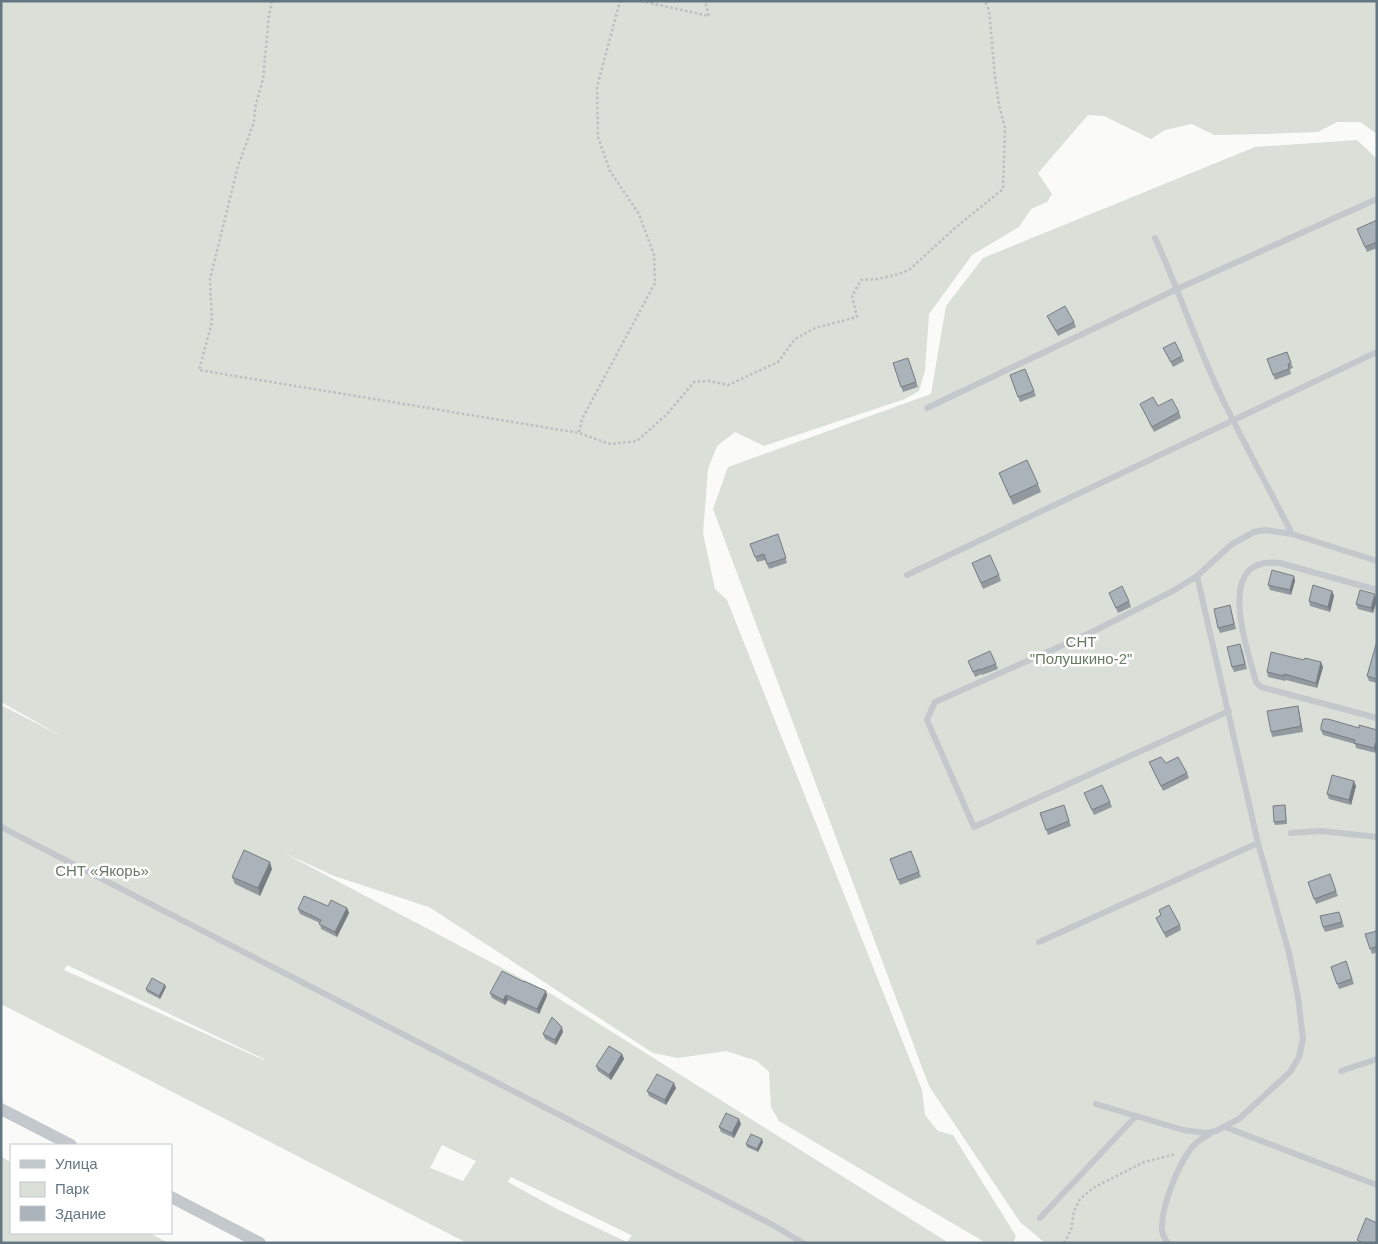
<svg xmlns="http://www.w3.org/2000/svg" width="1378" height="1244" font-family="Helvetica,sans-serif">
	<rect width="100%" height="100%" fill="#fafaf8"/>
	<path fill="#dadfd7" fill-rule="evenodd" d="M 1,1 L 1377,1 L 1377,134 L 1360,122 L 1337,122 L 1318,132 L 1266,134 L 1214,135 L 1192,124 L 1165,130 L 1151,139 L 1104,116 L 1088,115 L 1038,173 L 1052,194 L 1047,202 L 1031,209 L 1019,227 L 972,255 L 929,314 L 925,371 L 919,391 L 905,399 L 764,446 L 735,432 L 717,446 L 708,469 L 703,533 L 715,589 L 727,600 L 922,1090 L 925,1115 L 938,1131 L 953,1135 L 1016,1236 L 1013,1243 L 986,1243 L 779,1121 L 771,1107 L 769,1072 L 757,1061 L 726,1051 L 678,1058 L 653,1053 L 429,907 L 334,876 L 284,853 L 553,995 L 949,1243 L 467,1243 L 1,1004 L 1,705 L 63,737 L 1,702 ZM 67,965 L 264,1059 L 264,1060 L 64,970 ZM 442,1145 L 476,1161 L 463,1181 L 430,1168 ZM 511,1177 L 631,1235 L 632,1235 L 627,1242 L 557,1209 L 508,1182 Z
		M 1357,140 L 1377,159 L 1377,1243 L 1045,1243 L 1020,1222 L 929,1086 L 713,509 L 728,467 L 931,394 L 946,306 L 983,258 L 1255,147 Z
		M 1,1157 L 11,1162 L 11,1233 L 149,1233 L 169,1243 L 1,1243 Z"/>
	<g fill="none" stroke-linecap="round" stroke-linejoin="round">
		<path stroke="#bbbfc2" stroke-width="2.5" stroke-dasharray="2.5 2.5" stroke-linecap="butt" d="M 272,1 L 269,15 L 263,79 L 255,108 L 254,122 L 238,166 L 210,279 L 212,322 L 199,370 L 579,433 L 610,444 L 637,441 L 668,413 L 694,382 L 709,381 L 728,385 L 778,362 L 795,339 L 815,328 L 857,317 L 852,296 L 861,280 L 878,279 L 898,274 L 909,270 L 955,228 L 1003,189 L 1005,128 L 999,105 L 995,77 L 989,10 L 985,1
			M 641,1 L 709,16 L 705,1
			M 579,432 L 582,419 L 655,283 L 654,255 L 639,214 L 610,171 L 598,137 L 597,87 L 620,1
			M 1064,1243 L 1071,1230 L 1074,1211 L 1080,1199 L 1093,1188 L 1144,1162 L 1176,1154"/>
		<path stroke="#c3c8cc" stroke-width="6" d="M 1155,238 C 1179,290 1196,344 1221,396 C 1243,442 1269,488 1292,534
			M 927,408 L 1177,289 L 1377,199
			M 907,575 L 1377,352
			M 1377,590 L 1280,563 C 1213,555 1247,647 1256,682 L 1261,687 L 1377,718
			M 1229,711 L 974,827 L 927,720 L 935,702 L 1090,633 L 1173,591 L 1197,576 L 1232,544 L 1254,532 L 1265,530 L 1292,534 L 1377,561
			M 1,827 L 771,1224 L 803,1243
			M 1291,833 L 1321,831 L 1377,837
			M 1039,942 L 1258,843
			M 1341,1071 L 1377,1059
			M 1096,1104 L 1183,1130 L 1206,1133 L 1216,1131 L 1239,1119 L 1290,1072 L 1299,1057 L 1303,1039 L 1298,997 L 1289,953 L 1258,843 L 1197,576
			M 1225,1127 L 1377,1185
			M 1040,1218 L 1136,1116
			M 1168,1243 C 1164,1238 1161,1232 1162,1225 C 1163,1203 1177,1169 1189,1151 C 1194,1143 1202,1138 1210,1134"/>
		<path stroke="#c3c8cc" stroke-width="12" d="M 1,1109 L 71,1145
			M 171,1197 L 260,1243"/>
	</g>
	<path fill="#929a9f" d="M 1377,220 L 1377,248 L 1367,252 L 1357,229 Z
		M 1047,316 L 1074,322 L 1076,327 L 1058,336 Z
		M 1163,348 L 1182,356 L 1184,361 L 1173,367 Z
		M 1287,352 L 1293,368 L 1290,369 L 1291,374 L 1275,380 L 1267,359 Z
		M 908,358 L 918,387 L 903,392 L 893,363 Z
		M 1025,369 L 1036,396 L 1020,402 L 1010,375 Z
		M 1140,404 L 1158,406 L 1179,412 L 1181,418 L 1154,432 Z
		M 999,473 L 1038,484 L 1041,492 L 1013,505 Z
		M 778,534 L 787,563 L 769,569 L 765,560 L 757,562 L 750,544 Z
		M 972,563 L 999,575 L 1001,581 L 983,589 Z
		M 1294,576 L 1295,581 L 1291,595 L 1270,590 L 1268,585 Z
		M 1332,591 L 1334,596 L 1330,612 L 1310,606 L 1309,601 Z
		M 1109,593 L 1129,601 L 1131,607 L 1118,613 Z
		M 1377,599 L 1373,613 L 1358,609 L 1356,604 Z
		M 1230,605 L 1236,629 L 1220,633 L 1218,628 Z
		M 1377,641 L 1377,683 L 1369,681 L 1367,676 Z
		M 1242,649 L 1247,669 L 1234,672 L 1232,667 Z
		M 968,661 L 996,664 L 998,669 L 982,675 L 982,674 L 975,677 Z
		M 1323,667 L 1317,688 L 1286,680 L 1285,681 L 1268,677 L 1267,672 Z
		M 1298,706 L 1299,711 L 1303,732 L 1272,737 L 1271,732 Z
		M 1359,728 L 1377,730 L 1376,753 L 1356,748 L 1355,744 L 1323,735 L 1321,730 Z
		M 1149,762 L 1187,773 L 1189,778 L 1163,791 Z
		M 1356,786 L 1351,805 L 1329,799 L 1327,794 Z
		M 1084,793 L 1110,802 L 1112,807 L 1094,815 Z
		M 1064,805 L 1071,826 L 1048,835 L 1040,813 Z
		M 1285,805 L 1287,824 L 1275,825 L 1274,822 Z
		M 911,851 L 921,877 L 900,885 L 890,859 Z
		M 272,869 L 260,896 L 235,884 L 232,877 Z
		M 1308,882 L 1336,891 L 1338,896 L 1316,904 Z
		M 328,906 L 347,908 L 349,913 L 337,937 L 321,929 L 320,923 L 300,914 L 298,909 Z
		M 1159,910 L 1180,925 L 1181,930 L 1166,938 L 1156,918 L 1161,916 Z
		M 1341,917 L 1344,927 L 1325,932 L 1323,927 Z
		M 1377,931 L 1377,952 L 1372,954 L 1365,934 Z
		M 1346,961 L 1354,984 L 1339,989 L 1331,967 Z
		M 524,982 L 546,991 L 547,996 L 539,1014 L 508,1000 L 505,1005 L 492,998 L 490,993 Z
		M 166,987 L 160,999 L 147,992 L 146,989 Z
		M 563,1032 L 556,1045 L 545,1039 L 543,1034 Z
		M 622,1054 L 624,1059 L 611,1080 L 598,1071 L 596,1066 Z
		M 676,1088 L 666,1105 L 649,1096 L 647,1091 Z
		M 741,1124 L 734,1138 L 721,1132 L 719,1127 Z
		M 763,1142 L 758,1152 L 747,1147 L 746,1144 Z"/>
	<path fill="#777d82" d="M 1294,576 L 1295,581 L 1291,595 L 1290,590 Z
		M 1332,591 L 1334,596 L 1330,612 L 1328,607 Z
		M 1375,594 L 1377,600 L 1373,613 L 1371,608 Z
		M 1321,662 L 1323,667 L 1317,688 L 1316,683 Z
		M 1298,706 L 1299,711 L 1303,732 L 1301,726 Z
		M 1377,740 L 1377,752 L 1376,753 L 1374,748 Z
		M 1354,781 L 1356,786 L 1351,805 L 1349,800 Z
		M 270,862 L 272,869 L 260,896 L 258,888 Z
		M 347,908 L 349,913 L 337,937 L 335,932 Z
		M 165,985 L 166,987 L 160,999 L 159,996 Z
		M 546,991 L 547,996 L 539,1014 L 537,1009 Z
		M 506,995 L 508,1000 L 505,1005 L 503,1000 Z
		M 562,1027 L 563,1032 L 556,1045 L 555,1040 Z
		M 622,1054 L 624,1059 L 611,1080 L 609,1075 Z
		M 674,1083 L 676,1088 L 666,1105 L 665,1100 Z
		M 739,1119 L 741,1124 L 734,1138 L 732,1133 Z
		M 762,1139 L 763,1142 L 758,1152 L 757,1149 Z"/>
	<path fill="#aab3b9" stroke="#777d82" d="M 1377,220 L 1377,242 L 1365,247 L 1357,229 Z
		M 1065,306 L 1074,322 L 1056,331 L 1047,316 Z
		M 1175,342 L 1182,356 L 1171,362 L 1163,348 Z
		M 1287,352 L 1291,363 L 1288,364 L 1289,369 L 1273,375 L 1267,359 Z
		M 908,358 L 916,382 L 901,387 L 893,363 Z
		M 1025,369 L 1034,391 L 1018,397 L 1010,375 Z
		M 1153,397 L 1158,406 L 1172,399 L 1179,412 L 1152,427 L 1140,404 Z
		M 1027,460 L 1038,484 L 1010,497 L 999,473 Z
		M 778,534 L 786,558 L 767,564 L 764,554 L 755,557 L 750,544 Z
		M 990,555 L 999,575 L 981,583 L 972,563 Z
		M 1272,570 L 1294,576 L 1290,590 L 1268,585 Z
		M 1313,585 L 1332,591 L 1328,607 L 1309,601 Z
		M 1122,586 L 1129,601 L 1116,608 L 1109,593 Z
		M 1360,590 L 1375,594 L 1371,608 L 1356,604 Z
		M 1230,605 L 1234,624 L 1218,628 L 1214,609 Z
		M 1377,641 L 1377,679 L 1367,676 Z
		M 1240,644 L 1245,664 L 1232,667 L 1227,647 Z
		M 990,651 L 996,664 L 980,670 L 980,669 L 973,672 L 968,661 Z
		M 1271,652 L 1304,660 L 1305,658 L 1321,662 L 1316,683 L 1284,674 L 1284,676 L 1267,672 Z
		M 1298,706 L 1301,726 L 1271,732 L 1267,711 Z
		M 1323,719 L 1328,719 L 1359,728 L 1359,725 L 1377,730 L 1377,740 L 1374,748 L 1354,743 L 1355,740 L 1321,730 L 1321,726 Z
		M 1161,757 L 1166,763 L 1178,757 L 1187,773 L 1161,786 L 1149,762 Z
		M 1332,775 L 1354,781 L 1349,800 L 1327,794 Z
		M 1102,785 L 1110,802 L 1092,810 L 1084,793 Z
		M 1064,805 L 1069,821 L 1046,830 L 1040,813 Z
		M 1285,805 L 1286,821 L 1274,822 L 1273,806 Z
		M 244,850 L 270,862 L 258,888 L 232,877 Z
		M 911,851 L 919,872 L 898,880 L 890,859 Z
		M 1330,874 L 1336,891 L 1314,899 L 1308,882 Z
		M 304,896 L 328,906 L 331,900 L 347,908 L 335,932 L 319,924 L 321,920 L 298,909 Z
		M 1169,905 L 1180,925 L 1164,933 L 1156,918 L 1161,915 L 1159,910 Z
		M 1339,912 L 1342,922 L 1323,927 L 1320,916 Z
		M 1377,931 L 1377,946 L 1370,949 L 1365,934 Z
		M 1346,961 L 1352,979 L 1337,984 L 1331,967 Z
		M 502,971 L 524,982 L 524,981 L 546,991 L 537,1009 L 506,995 L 503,1000 L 490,993 Z
		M 152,978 L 165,985 L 159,996 L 146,989 Z
		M 552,1017 L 562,1027 L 555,1040 L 543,1034 Z
		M 609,1046 L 622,1054 L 609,1075 L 596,1066 Z
		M 657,1074 L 674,1083 L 665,1100 L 647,1091 Z
		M 726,1113 L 739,1119 L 732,1133 L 719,1127 Z
		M 751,1134 L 762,1139 L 757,1149 L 746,1144 Z
		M 1366,1218 L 1377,1223 L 1377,1243 L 1363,1243 L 1357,1240 Z"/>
	<g text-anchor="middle" stroke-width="5" stroke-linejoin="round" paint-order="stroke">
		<g font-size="15" fill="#687a64" stroke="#fff">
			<text x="1081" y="647">СНТ<tspan x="1081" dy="17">"Полушкино-2"</tspan></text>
			<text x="102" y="876">СНТ «Якорь»</text>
		</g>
	</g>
	<rect width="1378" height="1244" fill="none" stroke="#657683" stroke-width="5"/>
	<rect x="10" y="1144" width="162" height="90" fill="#ffffff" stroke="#c1c8cd"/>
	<rect x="20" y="1160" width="25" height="8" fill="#c3c8cc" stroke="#c1c8cd"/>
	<text x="55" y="1169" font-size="15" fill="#657683">Улица</text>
	<rect x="20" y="1182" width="25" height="15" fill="#dadfd7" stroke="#c1c8cd"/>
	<text x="55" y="1194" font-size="15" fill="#657683">Парк</text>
	<rect x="20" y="1206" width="25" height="15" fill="#aab3b9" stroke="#c1c8cd"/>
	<text x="55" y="1219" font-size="15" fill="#657683">Здание</text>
</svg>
